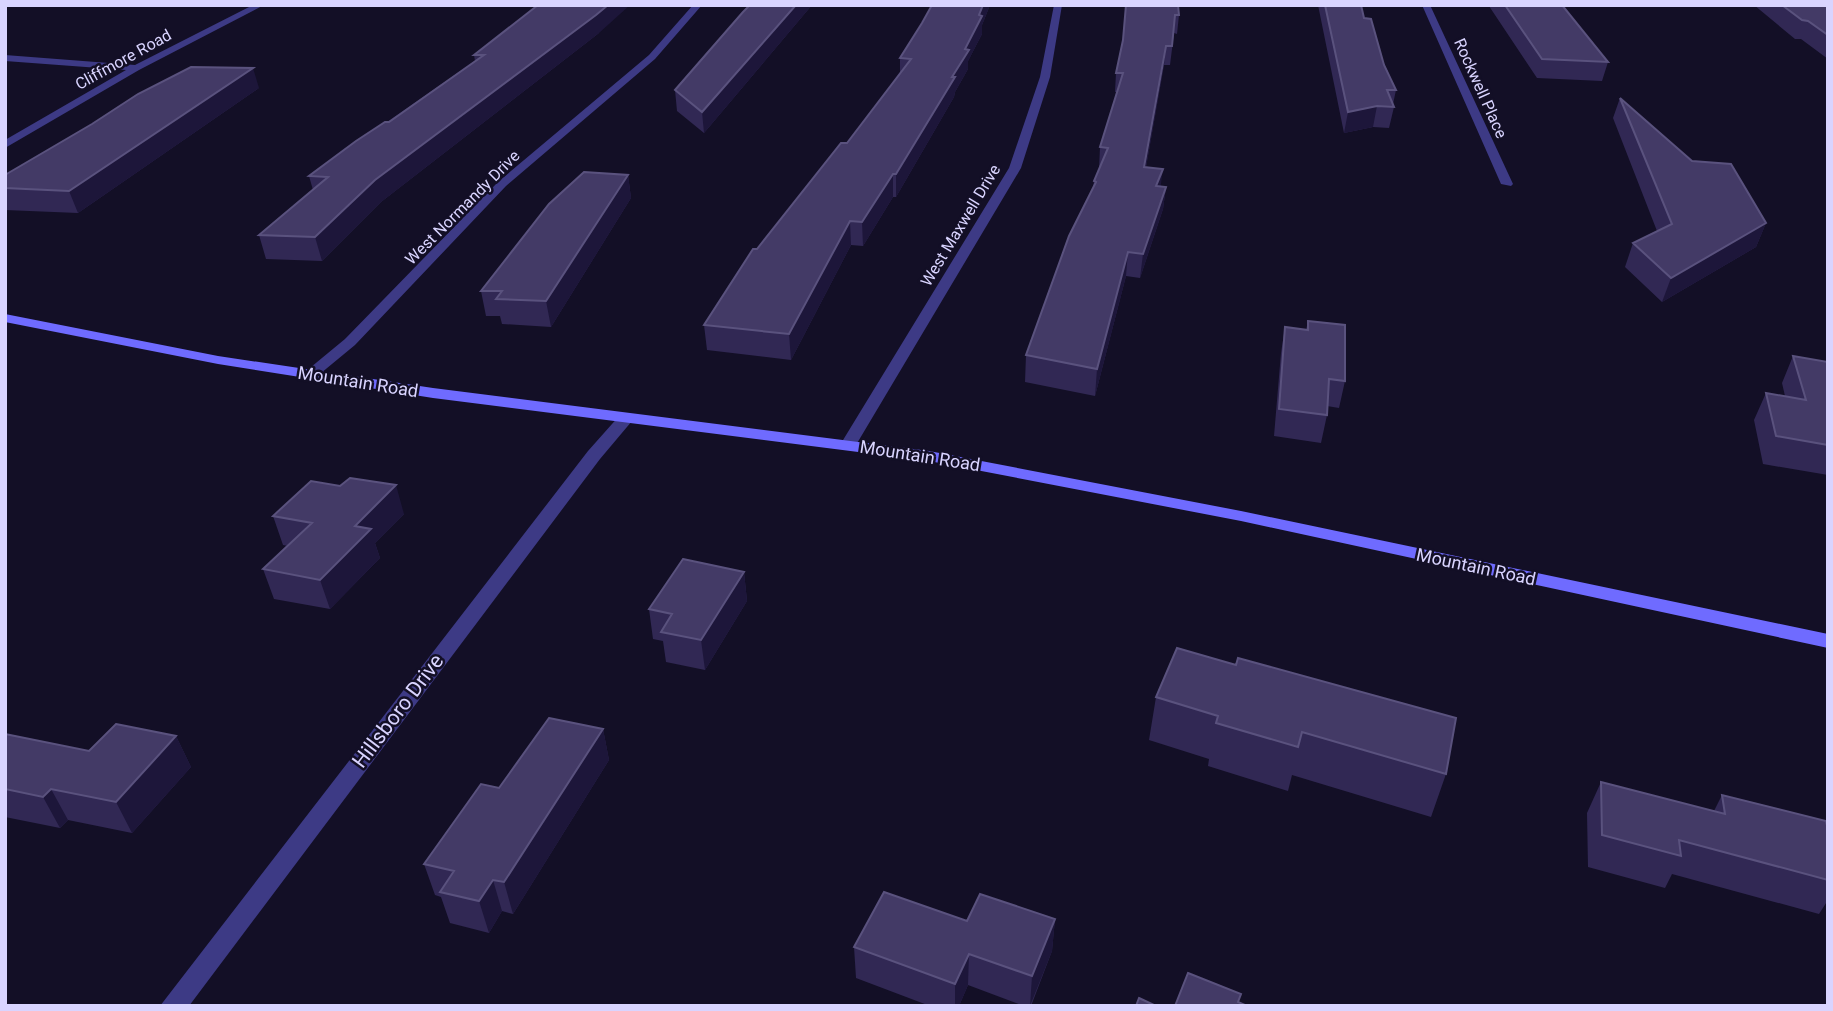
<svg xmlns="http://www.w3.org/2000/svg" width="1833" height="1011" font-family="Roboto,sans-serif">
	<rect width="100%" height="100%" fill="#130f26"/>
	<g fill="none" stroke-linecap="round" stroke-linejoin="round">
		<path fill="#3d3a85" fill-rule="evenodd" d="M 253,5 L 264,5 L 139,70 L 5,148 L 5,140 L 126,70 L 5,61 L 5,55 L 135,65 Z
			M 693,5 L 702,5 L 655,59 L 506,186 L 355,345 L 315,378 L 305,378 L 302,375 L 305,372 L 345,339 L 498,182 L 649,55 Z
			M 1054,5 L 1062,5 L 1050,77 L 1021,168 L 856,445 L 848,450 L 842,448 L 840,445 L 1009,168 L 1040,77 Z
			M 1422,5 L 1430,5 L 1513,184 L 1511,186 L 1501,184 Z
			M 626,413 L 634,418 L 632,421 L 600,459 L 189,1006 L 160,1006 L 588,451 L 620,415 Z"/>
		<path fill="#6f6bff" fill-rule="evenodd" d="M 5,314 L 218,356 L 433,388 L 929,451 L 1241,511 L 1828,634 L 1828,648 L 1241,521 L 929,461 L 433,398 L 218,364 L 5,322 Z"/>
	</g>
	<path fill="#312854" d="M 750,5 L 812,5 L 704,133 L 677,111 L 675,90 Z
		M 932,5 L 990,5 L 982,25 L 982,34 L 968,61 L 968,69 L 955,92 L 954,97 L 896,197 L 893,197 L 863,246 L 851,245 L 791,360 L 707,350 L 704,325 L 757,249 L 847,143 L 900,74 L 900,58 L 922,23 Z
		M 1126,5 L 1179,15 L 1177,34 L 1174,33 L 1170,65 L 1164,65 L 1146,167 L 1161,186 L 1166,187 L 1163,209 L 1140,278 L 1126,276 L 1095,396 L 1025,382 L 1026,355 L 1093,188 L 1094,181 L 1099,169 L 1100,147 L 1117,92 L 1115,92 L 1116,73 L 1123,41 Z
		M 1318,5 L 1361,5 L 1364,18 L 1396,90 L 1393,104 L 1394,107 L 1389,128 L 1373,127 L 1344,133 Z
		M 1490,5 L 1562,5 L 1608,62 L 1602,81 L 1537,78 L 1489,6 Z
		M 1754,5 L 1828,5 L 1828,59 L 1801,39 L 1795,39 Z
		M 599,33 L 381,202 L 322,261 L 266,259 L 259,235 L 313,190 L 309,176 L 475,61 L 474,55 Z
		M 259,88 L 78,213 L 5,210 L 5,175 Z
		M 1620,98 L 1692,161 L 1766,223 L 1756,247 L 1662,302 L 1625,267 L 1633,243 L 1657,231 L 1613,118 Z
		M 628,175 L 631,198 L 551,327 L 502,324 L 500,316 L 486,316 L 481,291 Z
		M 1308,321 L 1345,381 L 1339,408 L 1327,406 L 1327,415 L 1321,443 L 1274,436 L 1281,353 L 1285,327 L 1306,330 Z
		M 1793,356 L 1828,362 L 1828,475 L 1763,464 L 1754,420 L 1766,393 L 1785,396 L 1782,383 Z
		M 404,514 L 375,543 L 380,558 L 330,609 L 274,599 L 263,569 L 288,546 L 283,545 L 273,516 Z
		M 744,572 L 747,601 L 705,670 L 666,662 L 663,641 L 653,639 L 649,609 Z
		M 1177,648 L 1446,774 L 1431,817 L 1292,775 L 1288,791 L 1208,766 L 1209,759 L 1149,740 L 1156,697 Z
		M 603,729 L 609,760 L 513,914 L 502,911 L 489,933 L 450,923 L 441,897 L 435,895 L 424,864 L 499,788 Z
		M 5,734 L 89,751 L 176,736 L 191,767 L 132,833 L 68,820 L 60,828 L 5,817 Z
		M 1601,782 L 1714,811 L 1722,795 L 1828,830 L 1828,900 L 1819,914 L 1672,874 L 1665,888 L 1588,867 L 1587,813 Z
		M 1055,919 L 1052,951 L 1031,1006 L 1024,1006 L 968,985 L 959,1006 L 930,1006 L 856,978 L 854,947 L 967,921 Z"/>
	<path fill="#1d163a" d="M 608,5 L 630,5 L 599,33 L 381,202 L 322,261 L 315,237 L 375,180 Z
		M 796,5 L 812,5 L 704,133 L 702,112 Z
		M 983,5 L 990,5 L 982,25 L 982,34 L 968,61 L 968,69 L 955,92 L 954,97 L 896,197 L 896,174 L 965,49 Z
		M 1166,46 L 1164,65 L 1142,189 L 1144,167 Z
		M 253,68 L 259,88 L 78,213 L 69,191 Z
		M 1377,106 L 1373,127 L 1344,133 L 1348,112 Z
		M 1163,169 L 1160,191 L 1156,186 Z
		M 893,174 L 893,197 L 863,246 L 862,222 Z
		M 628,175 L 631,198 L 551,327 L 546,301 Z
		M 1166,187 L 1163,209 L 1140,278 L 1143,254 Z
		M 850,221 L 851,245 L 791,360 L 789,334 Z
		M 1766,223 L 1756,247 L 1662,302 L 1671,278 Z
		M 1128,252 L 1126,276 L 1095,396 L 1097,369 Z
		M 396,485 L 404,514 L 375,543 L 380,558 L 330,609 L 320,580 L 355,526 Z
		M 744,572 L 747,601 L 705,670 L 701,640 Z
		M 603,729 L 609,760 L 513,914 L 504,882 Z
		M 176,736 L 191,767 L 132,833 L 116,802 Z
		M 51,789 L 68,820 L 60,828 L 43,797 Z
		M 493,880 L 502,911 L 489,933 L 479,901 Z
		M 1055,919 L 1052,951 L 1030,1006 L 1032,976 Z
		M 969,954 L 968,985 L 959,1006 L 955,1006 L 955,984 Z"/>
	<path fill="#433a66" stroke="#5a527e" stroke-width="2" d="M 538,5 L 608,5 L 596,15 L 375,180 L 315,237 L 259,235 L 328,177 L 309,176 L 356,141 L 385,122 L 389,122 L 484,55 L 474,55 Z
		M 750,5 L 796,5 L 702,112 L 675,90 L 743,12 Z
		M 932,5 L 983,5 L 979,15 L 982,16 L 965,49 L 969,50 L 952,77 L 955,77 L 896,174 L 893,174 L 862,222 L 850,221 L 789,334 L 704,325 L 753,249 L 757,249 L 841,143 L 847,143 L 911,59 L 900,58 L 922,23 Z
		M 1126,5 L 1178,5 L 1179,15 L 1175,15 L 1172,46 L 1166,46 L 1144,167 L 1163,169 L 1156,186 L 1166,187 L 1143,254 L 1128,252 L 1097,369 L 1026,355 L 1069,236 L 1096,182 L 1094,181 L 1108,148 L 1100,147 L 1123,73 L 1116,73 L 1123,40 Z
		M 1325,5 L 1361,5 L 1364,18 L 1371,19 L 1384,65 L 1396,90 L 1387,90 L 1394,107 L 1377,106 L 1348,112 Z
		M 1505,5 L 1562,5 L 1608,62 L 1542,59 Z
		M 1782,5 L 1828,5 L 1828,35 L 1808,21 L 1802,20 Z
		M 191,67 L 253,68 L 69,191 L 5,188 L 5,175 L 92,124 L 138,94 Z
		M 1620,98 L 1692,161 L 1731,164 L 1766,223 L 1671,278 L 1633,243 L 1672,224 Z
		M 584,172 L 628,175 L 546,301 L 496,299 L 502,291 L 481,291 L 549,204 Z
		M 1308,321 L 1345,325 L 1345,381 L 1329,379 L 1327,415 L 1279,409 L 1285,327 L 1308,330 Z
		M 1793,356 L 1828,362 L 1828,445 L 1776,436 L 1766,393 L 1806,400 Z
		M 350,478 L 396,485 L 355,526 L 371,529 L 320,580 L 263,569 L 312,523 L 273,516 L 311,481 L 340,486 Z
		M 683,559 L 744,572 L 701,640 L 661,632 L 672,614 L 649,609 Z
		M 1177,648 L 1236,665 L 1238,658 L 1456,718 L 1446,774 L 1302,732 L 1298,747 L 1216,723 L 1218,716 L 1156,697 Z
		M 549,718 L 603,729 L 504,882 L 493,880 L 479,901 L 440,892 L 454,871 L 424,864 L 481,784 L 499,788 Z
		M 116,724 L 176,736 L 116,802 L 51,789 L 43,797 L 5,789 L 5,734 L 89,751 Z
		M 1601,782 L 1725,814 L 1722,795 L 1826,821 L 1828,830 L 1828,880 L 1679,840 L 1681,856 L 1602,835 Z
		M 884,892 L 967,921 L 980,894 L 1055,919 L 1032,976 L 969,954 L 955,984 L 854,947 Z
		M 1188,973 L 1241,994 L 1238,1002 L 1247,1006 L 1175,1006 Z
		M 1139,998 L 1156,1006 L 1136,1006 Z"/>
	<g text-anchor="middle" stroke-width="5" stroke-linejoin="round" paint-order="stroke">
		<g font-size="16" fill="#d9d4ff" stroke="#130f26">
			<text transform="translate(123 59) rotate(-29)" y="6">Cliffmore Road</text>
			<text transform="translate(1481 88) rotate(66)" y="6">Rockwell Place</text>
			<text transform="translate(462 207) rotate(-45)" y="6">West Normandy Drive</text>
			<text transform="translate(960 225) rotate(-59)" y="6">West Maxwell Drive</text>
		</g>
		<g font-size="18" fill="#d9d4ff" stroke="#130f26">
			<text transform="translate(358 382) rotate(9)" y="6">Mountain Road</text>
			<text transform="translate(920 456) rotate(9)" y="6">Mountain Road</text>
			<text transform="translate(1476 567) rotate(12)" y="6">Mountain Road</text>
		</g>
		<g font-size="21" fill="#d9d4ff" stroke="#130f26">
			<text transform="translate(398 711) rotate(-53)" y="7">Hillsboro Drive</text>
		</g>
	</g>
	<rect width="1833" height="1011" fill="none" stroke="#d9d4ff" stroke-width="14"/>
</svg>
